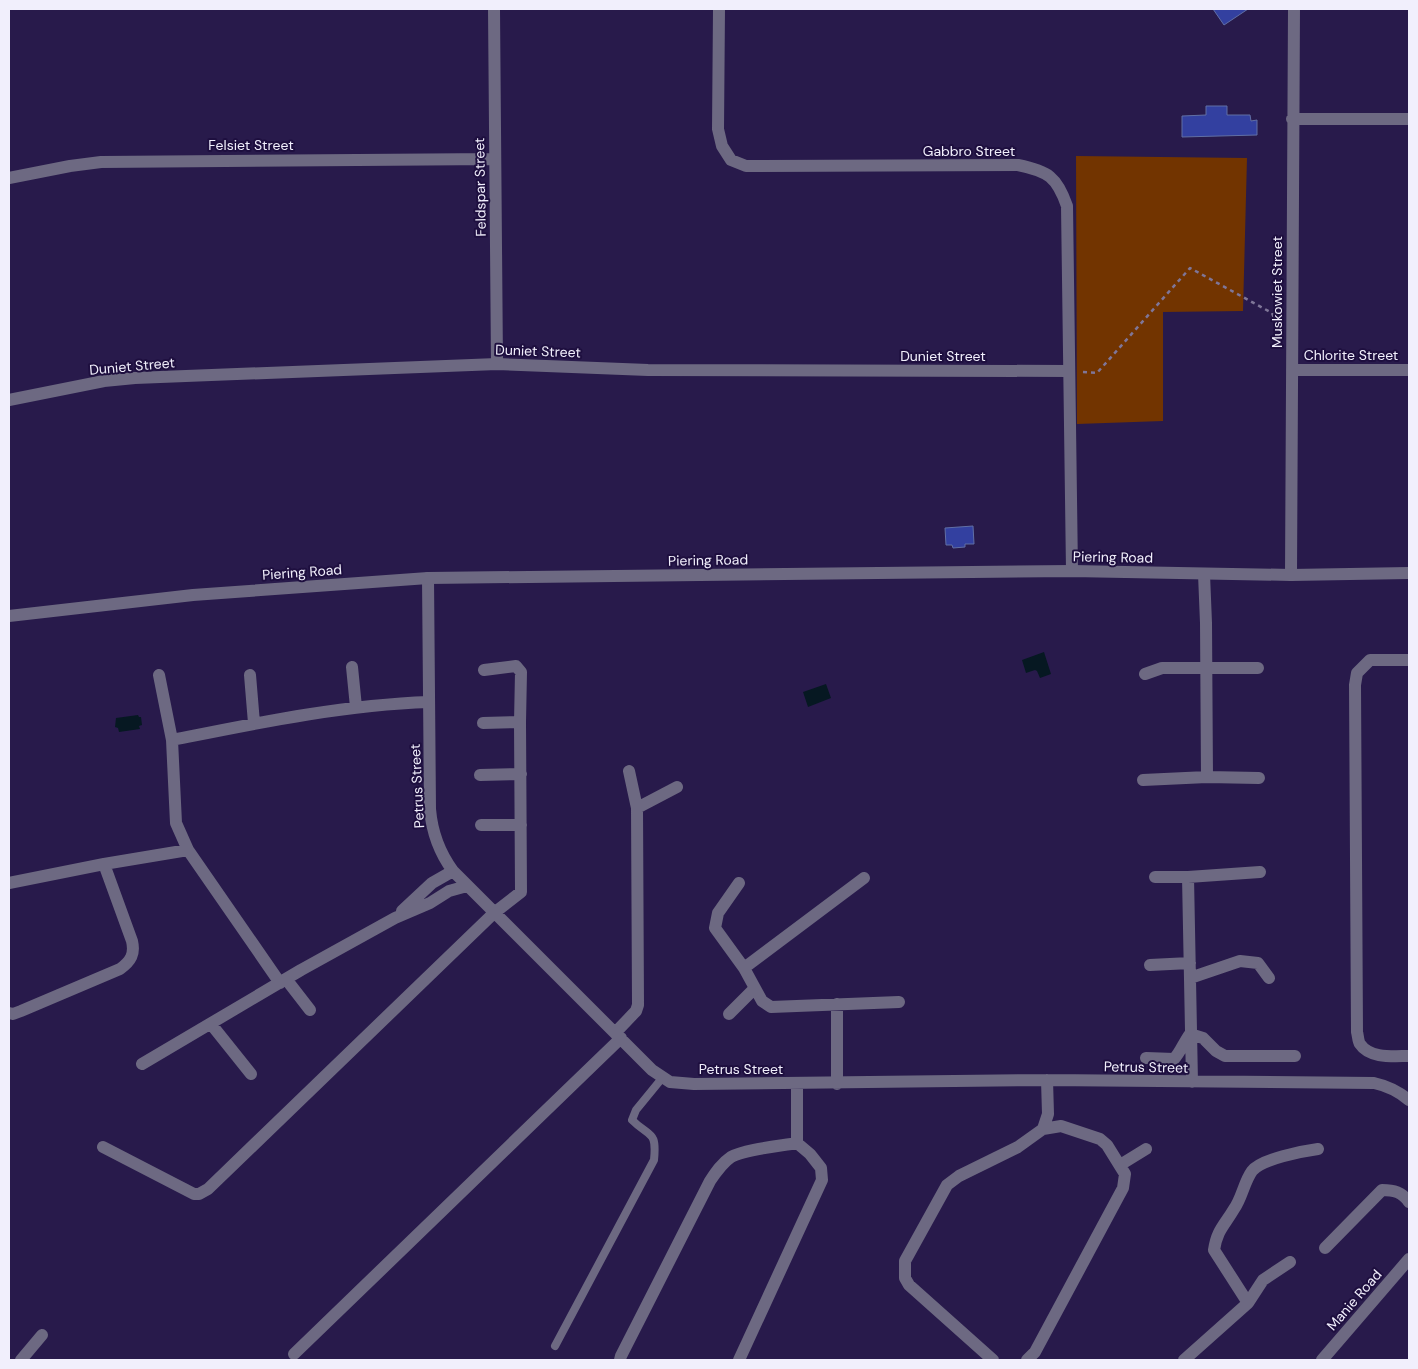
<svg xmlns="http://www.w3.org/2000/svg" width="1418" height="1369" font-family="'DM Sans',sans-serif">
	<rect width="100%" height="100%" fill="#281a4b"/>
	<path fill="#723400" d="M 1076,156 L 1247,158 L 1243,311 L 1163,312 L 1163,421 L 1077,424 Z"/>
	<path fill="#061822" d="M 1044,652 L 1051,674 L 1040,678 L 1037,671 L 1035,670 L 1026,673 L 1022,660 Z
		M 826,684 L 831,698 L 808,707 L 803,692 Z
		M 138,715 L 139,717 L 141,717 L 142,725 L 139,726 L 140,729 L 119,732 L 118,728 L 115,727 L 116,718 Z"/>
	<path fill="#3340a0" stroke="#616fa5" d="M 1213,9 L 1248,9 L 1224,25 Z
		M 1206,106 L 1227,106 L 1227,115 L 1250,115 L 1251,121 L 1257,120 L 1257,135 L 1182,137 L 1182,116 L 1206,115 Z
		M 973,526 L 974,544 L 965,544 L 965,547 L 953,548 L 952,545 L 946,545 L 945,528 Z"/>
	<g fill="none" stroke-linecap="round" stroke-linejoin="round">
		<path stroke="#7f7698" stroke-width="2.5" stroke-dasharray="4 4" stroke-linecap="butt" d="M 1083,372 L 1097,373 L 1190,268 L 1272,313 L 1279,331"/>
		<path stroke="#6d6982" stroke-width="8" d="M 555,1346 L 654,1160 C 657,1130 650,1138 632,1120 L 636,1110 L 663,1077"/>
		<path stroke="#6d6982" stroke-width="12" d="M 494,9 L 497,364
			M 719,9 L 718,129 L 722,146 L 731,160 L 746,166 L 1018,165 C 1048,171 1057,177 1067,206 L 1072,571
			M 1292,119 L 1409,119
			M 9,178 L 70,166 L 101,162 L 495,159
			M 1292,370 L 1409,370
			M 9,400 L 104,381 L 135,378 L 497,364 L 648,370 L 1069,371
			M 1204,574 L 1206,623 L 1207,777
			M 1291,575 L 1294,9
			M 428,578 L 430,809 C 432,833 439,852 453,871 L 652,1070 L 670,1082 L 694,1084 L 1047,1080 L 1374,1083 C 1388,1086 1398,1091 1409,1100
			M 1409,660 L 1370,660 L 1357,673 L 1355,685 L 1357,1032 C 1358,1035 1358,1041 1360,1044 C 1370,1059 1394,1056 1409,1056
			M 352,667 L 356,707
			M 1145,674 L 1162,668 L 1258,668
			M 159,675 L 172,740 L 176,823 L 188,850 L 280,983
			M 250,675 L 254,723
			M 483,723 L 520,722
			M 172,740 C 257,723 342,705 429,702
			M 629,771 L 637,808
			M 480,775 L 521,774
			M 1143,780 L 1207,777 L 1259,778
			M 481,825 L 521,825
			M 1155,877 L 1188,877
			M 864,878 L 744,968 L 762,1001 L 771,1007 L 899,1002
			M 9,883 L 104,864 L 188,850
			M 739,883 L 718,913 L 715,928 L 744,968
			M 402,911 L 432,883 L 453,871
			M 1150,965 L 1190,963
			M 1190,978 L 1240,961 L 1258,963 L 1269,978
			M 286,979 L 310,1010
			M 9,1013 L 13,1014 L 21,1011 L 120,969 C 131,961 135,954 132,941 L 104,864
			M 729,1014 L 754,989
			M 211,1024 L 251,1074
			M 615,1033 L 636,1011 L 638,1005 L 637,808 L 677,787
			M 1146,1058 L 1174,1059 C 1180,1053 1184,1042 1190,1034 L 1203,1038 L 1216,1051 L 1225,1056 L 1295,1056
			M 142,1064 L 301,970 L 395,918 L 430,903 L 449,891 L 467,886
			M 1192,1082 L 1188,877 L 1260,872
			M 837,1084 L 837,1004
			M 103,1147 L 194,1194 L 199,1194 L 208,1189 L 494,913 L 521,892 L 520,722 L 521,672 L 516,666 L 484,670
			M 1120,1165 L 1146,1149
			M 1325,1248 L 1382,1190 C 1394,1190 1402,1192 1409,1202
			M 1248,1303 L 1263,1280 L 1290,1262
			M 294,1354 L 621,1038
			M 21,1360 L 42,1335
			M 620,1360 L 621,1356 L 710,1181 C 716,1172 722,1163 731,1157 C 745,1149 780,1146 797,1143
			M 739,1360 L 822,1180 L 821,1168 L 810,1154 L 797,1143 L 797,1084
			M 993,1360 L 909,1285 L 905,1278 L 905,1261 L 947,1185 L 959,1176 L 1018,1147 L 1043,1129 L 1048,1114 L 1047,1080
			M 1027,1360 L 1035,1352 L 1123,1188 L 1125,1174 L 1107,1145 L 1100,1139 L 1061,1126 L 1043,1129
			M 1184,1360 L 1248,1303 L 1214,1250 C 1217,1230 1224,1226 1234,1209 C 1242,1198 1244,1182 1252,1171 C 1261,1159 1303,1151 1318,1149
			M 1322,1360 L 1409,1259"/>
		<path stroke="#6d6982" stroke-width="12" d="M 9,616 L 193,595 L 428,578 L 1072,571 L 1291,575 L 1409,573"/>
	</g>
	<g text-anchor="middle" stroke-width="4" stroke-linejoin="round" paint-order="stroke">
		<g font-size="14" fill="#f1effc" stroke="#1e0f3f">
			<text x="251" y="150">Felsiet Street</text>
			<text x="969" y="156">Gabbro Street</text>
			<text transform="translate(480 187) rotate(-91)" y="5">Feldspar Street</text>
			<text transform="translate(1277 292) rotate(-90)" y="5">Muskowiet Street</text>
			<text transform="translate(538 351) rotate(2)" y="5">Duniet Street</text>
			<text x="1351" y="360">Chlorite Street</text>
			<text x="943" y="361">Duniet Street</text>
			<text transform="translate(132 366) rotate(-5)" y="5">Duniet Street</text>
			<text transform="translate(1113 557) rotate(1)" y="5">Piering Road</text>
			<text transform="translate(708 560) rotate(-1)" y="5">Piering Road</text>
			<text transform="translate(302 572) rotate(-4)" y="5">Piering Road</text>
			<text transform="translate(417 786) rotate(-93)" y="5">Petrus Street</text>
			<text transform="translate(1146 1067) rotate(1)" y="5">Petrus Street</text>
			<text x="741" y="1074">Petrus Street</text>
			<text transform="translate(1354 1300) rotate(-49)" y="5">Manie Road</text>
		</g>
	</g>
	<rect width="1418" height="1369" fill="none" stroke="#f1effc" stroke-width="20"/>
</svg>
